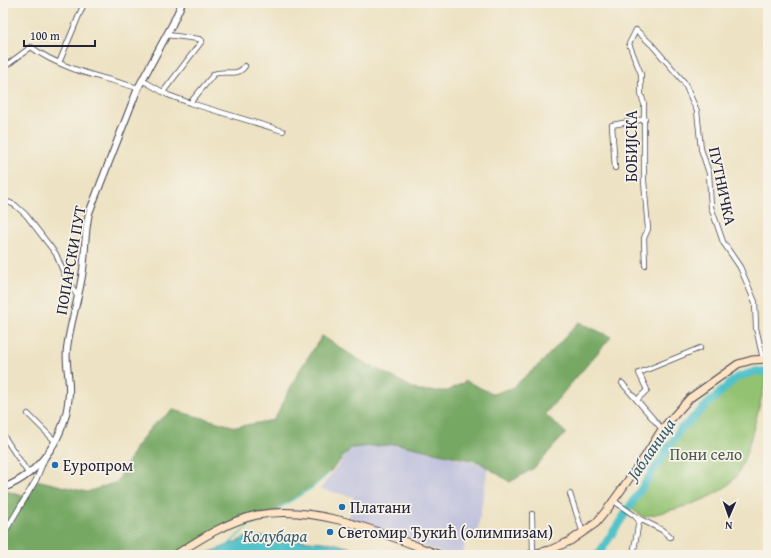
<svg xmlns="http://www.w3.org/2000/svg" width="771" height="558" font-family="'Gentium Book Plus',serif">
	<rect width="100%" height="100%" fill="#f7f3e8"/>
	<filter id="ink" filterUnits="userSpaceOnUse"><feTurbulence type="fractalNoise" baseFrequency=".025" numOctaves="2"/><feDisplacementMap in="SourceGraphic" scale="8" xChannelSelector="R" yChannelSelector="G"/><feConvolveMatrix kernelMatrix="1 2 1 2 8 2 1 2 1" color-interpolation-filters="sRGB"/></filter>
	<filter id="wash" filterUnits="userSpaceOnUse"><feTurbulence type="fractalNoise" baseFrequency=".012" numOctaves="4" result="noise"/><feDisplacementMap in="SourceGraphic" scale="16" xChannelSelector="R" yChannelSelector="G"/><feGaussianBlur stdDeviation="0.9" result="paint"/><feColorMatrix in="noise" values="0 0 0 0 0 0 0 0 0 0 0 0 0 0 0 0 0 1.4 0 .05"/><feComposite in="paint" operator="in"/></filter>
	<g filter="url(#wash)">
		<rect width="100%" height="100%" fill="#ede2c3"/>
		<path fill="#c1c2dd" d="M 398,444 L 488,466 L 477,535 L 466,535 L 463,555 L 449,555 L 410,541 L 348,521 L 354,497 L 320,489 L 351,448 Z"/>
		<path fill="#93c271" stroke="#5a7256" d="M 756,371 L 768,373 C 761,396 748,461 735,478 C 715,502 671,510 643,517 L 629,507 L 680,430 L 736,378 Z"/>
		<path fill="#76a863" stroke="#4c654f" d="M 579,322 L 611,337 L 545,414 L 566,433 L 534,468 L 510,482 L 479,462 L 398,444 L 351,448 L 328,474 L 313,487 L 279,508 L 279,513 L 249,517 L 175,555 L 3,555 L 3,490 L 26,497 L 36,480 L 87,492 L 117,482 L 136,447 L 151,427 L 173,410 L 236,427 L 274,420 L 299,371 L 322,336 L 356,358 L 419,391 L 448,391 L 466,381 L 493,394 L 512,388 L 542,362 Z"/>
		<path fill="#54c2ca" stroke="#3b7282" d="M 250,536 L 332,543 L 379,555 L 204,555 Z"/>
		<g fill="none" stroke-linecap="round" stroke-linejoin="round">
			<path stroke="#54c2ca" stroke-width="1.5" d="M 279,510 L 279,508 L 313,487 L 328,474
				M 225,548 L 249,525 L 273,517"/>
			<path stroke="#54c2ca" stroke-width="8" d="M 598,555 L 680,430 L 736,378 L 756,371 L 768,373"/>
		</g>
	</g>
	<g filter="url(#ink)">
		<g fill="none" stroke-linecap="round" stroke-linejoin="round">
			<g stroke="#403f4f" stroke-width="6">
				<path id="minor" d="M 59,63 L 83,6
					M 3,68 L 31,47 C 62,70 102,77 138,88
					M 142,80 L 168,95 L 190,103 L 283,131
					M 163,92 L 202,41 L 199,39 L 167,35
					M 190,103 L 214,74 C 225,69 237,78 245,66
					M 615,168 L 612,125 L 645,119
					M 3,200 L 15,205 L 26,215 L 56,254 L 65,276 L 78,297
					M 645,265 L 644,238 L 648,229 L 644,181 L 644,104 L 641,94 L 641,74 L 629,44 L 636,30 L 652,45 L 684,82 L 697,111 L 701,149 L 709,173 L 711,207 L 723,242 L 740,267 L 755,302 L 756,328 L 763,359
					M 622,383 L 662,429
					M 637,400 L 647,390 L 639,373 L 700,348
					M 28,414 L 55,441
					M 3,435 L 28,473
					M 570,494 L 583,533
					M 614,501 L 635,516 L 639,521 L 633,555
					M 532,514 L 533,554
					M 638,518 L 662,530 L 670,537
					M 3,535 L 36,480 L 45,458"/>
			</g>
			<g stroke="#403f4f" stroke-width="8">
				<path id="tertiary" d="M 3,488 C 41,474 67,434 69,393 C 70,378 65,363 67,348 C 70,324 78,301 82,276 C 86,255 84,234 89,213 L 138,88 L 172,25 L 182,3"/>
			</g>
			<g stroke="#403f4f" stroke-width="9">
				<path id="secondary" d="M 175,555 C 200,539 228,521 257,515 C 315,503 387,535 440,555
					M 529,555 L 550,550 L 570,541 L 596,523 L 609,507 L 644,458 L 662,429 L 690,398 L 738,364 L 752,360 L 768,359"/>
			</g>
			<use href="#minor" stroke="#fff" stroke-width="4.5"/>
			<use href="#tertiary" stroke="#fff" stroke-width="6"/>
			<use href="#secondary" stroke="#fee4c5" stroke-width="7"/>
		</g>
	</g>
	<g fill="#1f6fb2" stroke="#f7f3e8" stroke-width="1.5">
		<circle cx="55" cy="465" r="4"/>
		<circle cx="342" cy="507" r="4"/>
		<circle cx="330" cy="532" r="4"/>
	</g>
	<g text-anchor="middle" stroke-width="3.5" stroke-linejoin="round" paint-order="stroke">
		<g font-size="16" fill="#22223b" stroke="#f7f3e8">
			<text transform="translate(631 146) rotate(-90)" y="6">БОБИЈСКА</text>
			<text transform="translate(723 186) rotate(78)" y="6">ПУТНИЧКА</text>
			<text transform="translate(70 260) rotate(-80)" y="6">ПОПАРСКИ ПУТ</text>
		</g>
		<g font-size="16" fill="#4a5a4e" stroke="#f7f3e8">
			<text x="706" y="460">Пони село</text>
		</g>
		<g font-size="16" fill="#22223b" stroke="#f7f3e8" text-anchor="start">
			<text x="63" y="471">Еуропром</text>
			<text x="350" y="513">Платани</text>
			<text x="338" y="538">Светомир Ђукић (олимпизам)</text>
		</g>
		<g font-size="17" font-style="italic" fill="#345a6d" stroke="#f7f3e8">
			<text transform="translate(651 449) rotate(-55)" y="6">Јабланица</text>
			<text x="275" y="542">Колубара</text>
		</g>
	</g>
	<rect width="771" height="558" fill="none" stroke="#f7f3e8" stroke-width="16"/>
	<g transform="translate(729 516) rotate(182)" stroke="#f7f3e8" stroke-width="3" paint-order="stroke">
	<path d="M0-3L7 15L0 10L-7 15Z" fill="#22223b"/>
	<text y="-6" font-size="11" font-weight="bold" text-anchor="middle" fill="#22223b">N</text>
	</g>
	<path d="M24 40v6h71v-6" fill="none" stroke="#22223b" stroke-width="2"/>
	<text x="30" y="40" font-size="12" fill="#22223b" stroke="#f7f3e8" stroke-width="3" paint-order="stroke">100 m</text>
</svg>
